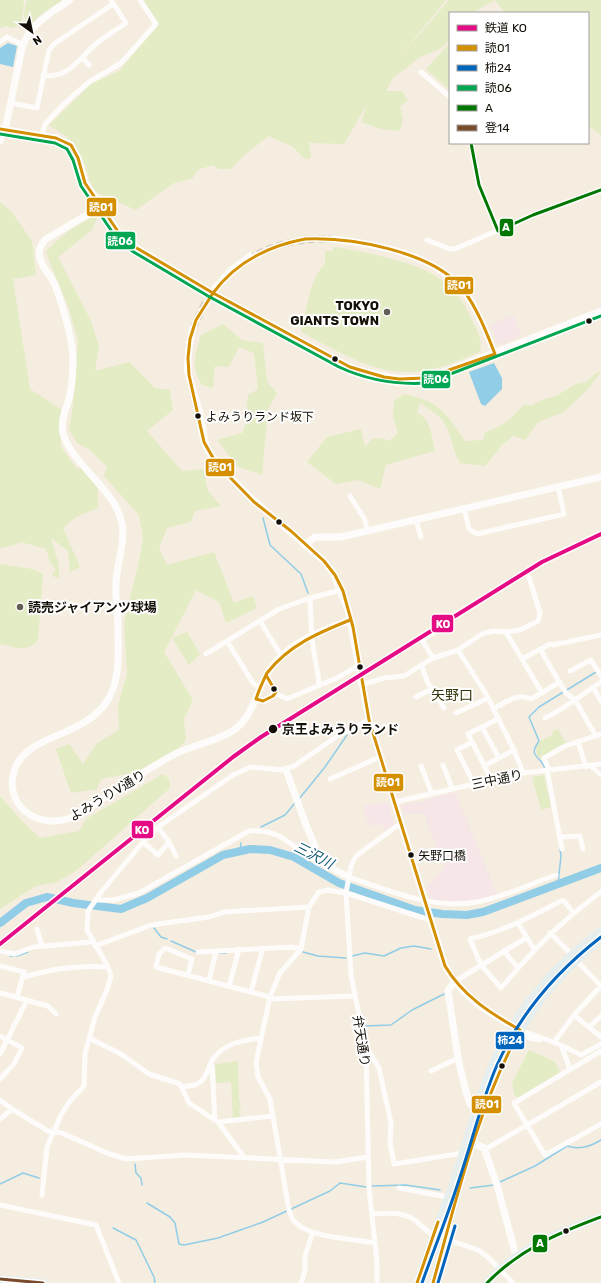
<svg xmlns="http://www.w3.org/2000/svg" width="601" height="1283" font-family="Rubik,'Noto Sans JP',sans-serif">
	<rect width="100%" height="100%" fill="#f5eddf"/>
	<path fill="#f6e6e8" d="M 513,315 L 521,336 L 501,344 L 498,343 L 490,325 Z
		M 455,792 L 497,894 L 478,900 L 452,901 L 430,899 L 426,888 L 445,867 L 424,815 L 417,813 L 404,815 L 401,805 L 416,803 Z
		M 388,802 L 394,825 L 386,831 L 382,824 L 371,826 L 364,814 L 363,806 Z"/>
	<path fill="#e3ecc4" d="M 0,0 L 23,0 L 24,5 L 21,24 L 13,28 L 6,26 L 0,28 Z
		M 28,0 L 62,0 L 39,16 L 29,27 L 24,16 L 26,2 Z
		M 143,0 L 446,0 L 395,62 L 449,0 L 601,0 L 601,135 L 588,125 L 588,13 L 505,13 L 495,0 L 472,13 L 450,13 L 450,39 L 440,49 L 420,57 L 392,79 L 386,91 L 402,91 L 408,100 L 400,107 L 403,119 L 400,131 L 381,129 L 361,122 L 368,102 L 344,144 L 312,143 L 309,142 L 311,158 L 305,159 L 293,147 L 269,136 L 243,156 L 231,169 L 219,169 L 213,165 L 197,170 L 193,178 L 174,183 L 136,210 L 118,202 L 115,197 C 91,199 90,180 84,163 C 81,155 76,148 71,141 C 66,135 56,130 49,125 L 91,84 L 119,71 L 159,24 Z
		M 450,43 L 450,90 L 426,69 Z
		M 0,202 L 11,211 L 32,241 L 36,275 L 13,279 L 30,389 L 62,410 L 61,447 L 77,469 L 81,467 L 98,489 L 98,508 L 76,517 L 63,528 L 80,567 L 70,572 L 68,551 L 51,538 L 59,565 L 59,578 L 52,576 L 53,573 L 56,570 L 50,562 L 46,549 L 21,542 L 14,545 L 0,548 Z
		M 99,214 L 92,230 L 58,257 L 91,321 L 99,346 L 95,371 L 129,362 L 155,388 L 170,390 L 173,410 L 147,431 L 182,471 L 203,469 L 208,491 L 221,506 L 195,511 L 191,522 L 167,528 L 159,548 L 167,565 L 214,552 L 234,603 L 253,596 L 257,608 L 226,623 L 219,602 L 196,590 L 164,652 L 193,700 L 184,719 L 186,740 L 180,747 L 137,772 L 101,779 L 97,789 L 71,793 L 56,749 L 69,744 L 83,764 L 97,743 L 119,730 L 118,704 L 127,674 L 124,622 L 139,562 L 143,538 L 139,515 L 104,476 L 107,467 L 90,450 L 78,444 L 69,430 L 73,405 L 78,340 L 69,309 L 46,252 C 61,235 79,223 99,214 Z
		M 333,247 C 350,249 367,253 384,257 C 425,267 455,279 472,320 C 477,331 483,340 480,352 C 467,357 454,363 440,367 C 387,384 346,355 301,332 L 311,288 L 317,274 L 325,263 L 325,251 L 333,251 Z
		M 223,324 L 242,340 L 263,343 L 267,382 L 277,393 L 268,409 L 262,475 L 238,467 L 217,440 L 242,433 L 245,426 L 248,395 L 258,389 L 254,353 L 239,347 L 229,367 L 215,366 L 213,388 L 202,385 C 190,365 195,356 201,335 Z
		M 601,372 L 588,389 L 564,412 L 538,422 L 525,440 L 513,436 L 502,445 L 485,466 L 460,463 C 452,450 452,434 443,421 C 438,414 427,408 420,403 L 417,413 C 431,418 432,439 435,451 L 386,465 L 380,489 L 358,480 L 336,484 L 307,462 L 327,437 L 361,429 L 365,447 L 372,439 L 381,438 L 389,441 L 398,433 L 393,416 L 394,401 L 404,394 C 439,401 446,413 465,441 L 483,440 L 485,432 C 503,426 512,419 524,404 L 531,406 L 542,400 L 556,396 L 576,384 L 586,382 L 596,373 Z
		M 0,564 L 32,569 L 43,574 L 38,640 C 26,654 16,647 0,644 Z
		M 187,632 L 200,654 L 189,665 L 172,638 Z
		M 558,729 L 566,744 L 542,758 L 537,756 L 536,747 L 540,741 L 552,735 L 553,731 Z
		M 163,774 L 169,779 L 170,788 L 77,870 L 57,882 L 36,886 L 0,909 L 0,796 L 22,821 L 40,838 L 79,831 L 86,819 Z
		M 544,775 L 551,807 L 541,810 L 532,777 Z
		M 529,1050 L 555,1062 L 560,1072 L 518,1098 L 515,1096 L 512,1083 Z
		M 238,1061 L 239,1101 L 240,1101 L 241,1109 L 239,1109 L 240,1117 L 233,1118 L 231,1082 L 216,1083 L 215,1064 Z"/>
	<path fill="#91cde7" d="M 8,43 L 17,46 L 13,67 L 0,64 L 0,48 Z
		M 494,363 L 502,378 L 502,389 L 485,406 L 481,404 L 469,372 Z"/>
	<g fill="none" stroke-linecap="round" stroke-linejoin="round">
		<path stroke="#91cde7" stroke-width="1.5" d="M 263,518 L 270,545 L 301,574 L 308,593
			M 545,769 C 541,755 527,758 539,741 L 529,717 L 539,707 L 596,672
			M 299,799 L 325,767 L 347,735
			M 261,827 L 285,815 L 295,803
			M 240,851 L 241,843
			M 558,884 L 561,856 L 560,849
			M 154,928 L 161,937 L 167,939
			M 171,941 L 196,952
			M 303,952 L 318,956 L 346,958
			M 219,953 L 226,953
			M 10,956 L 17,956 L 28,952
			M 352,956 L 365,953 L 384,956 L 401,948 L 414,946 L 431,949
			M 364,1026 L 391,1025 L 412,1010 L 444,994
			M 135,1164 L 136,1173 L 141,1178 L 142,1185
			M 500,1182 L 535,1166 L 567,1146 C 579,1150 590,1147 601,1140
			M 0,1184 L 23,1173 L 39,1178
			M 372,1186 L 406,1185 L 440,1190
			M 470,1188 L 494,1185
			M 147,1203 L 170,1217 L 175,1223 L 179,1244 L 184,1245 L 218,1238 L 263,1222 L 330,1191 L 340,1183 L 366,1187
			M 113,1228 L 136,1240 L 154,1277 L 155,1283"/>
		<path stroke="#91cde7" stroke-width="8" d="M 0,923 L 26,903 L 47,897 L 73,903 L 121,909 L 147,898 L 223,855 L 250,849 L 270,850 L 294,857 L 339,883 L 415,910 L 442,914 L 467,915 L 483,912 L 601,868"/>
		<path stroke="#d3ccbf" stroke-width="7" stroke-dasharray="7 3.5" stroke-linecap="butt" d="M 224,279 C 257,247 287,239 333,239
			M 193,328 L 206,301 L 216,289"/>
		<path stroke="#fefcfa" stroke-width="5" d="M 0,42 L 7,37 L 23,45
			M 83,58 L 89,65
			M 421,72 L 450,97
			M 43,75 C 67,80 80,58 96,44 C 105,36 116,30 126,23 L 111,0
			M 11,103 L 37,108 L 49,50 L 54,44 L 113,4
			M 42,135 L 45,124 L 64,104 L 89,82 L 121,63 L 156,24 L 140,0
			M 471,143 L 479,185 L 498,231
			M 427,240 L 450,249 L 455,249 L 533,215 L 601,190
			M 210,292 L 231,269 L 250,255
			M 350,496 L 365,520 L 367,531
			M 464,508 L 469,529 L 477,534 L 564,514 L 558,487
			M 416,520 L 421,537
			M 310,598 L 312,640 L 319,682 L 318,685
			M 260,621 L 281,655
			M 506,632 L 542,693
			M 227,641 L 253,683 L 260,688
			M 540,649 L 561,685 L 566,693 L 575,700 L 596,736
			M 458,650 L 486,694 L 514,750 L 523,773
			M 206,654 L 279,609 L 310,598 L 341,590
			M 433,658 L 422,640 L 450,623
			M 522,659 L 550,644 L 553,645 L 601,635
			M 421,665 L 428,683 L 444,708
			M 570,671 L 591,660 L 601,676
			M 361,685 L 384,678 L 404,676 L 433,658 L 458,650 L 482,634 L 493,631 L 506,632 L 520,630 L 538,621 L 540,613 L 529,577
			M 593,687 L 601,701
			M 275,693 L 287,699 L 339,677 L 358,666
			M 416,697 L 432,689
			M 256,699 L 265,701 L 276,692 L 266,675
			M 493,709 C 504,703 519,692 531,699 L 560,682
			M 456,713 L 488,698
			M 545,718 C 566,708 582,694 601,682
			M 482,727 L 499,758
			M 472,742 L 457,750 L 474,784
			M 578,742 L 586,767
			M 443,765 L 452,788
			M 421,766 L 432,794
			M 484,766 L 514,750
			M 591,766 L 601,775
			M 547,770 L 562,849
			M 549,770 L 544,758 L 565,746 L 601,734
			M 330,779 L 380,757
			M 491,779 L 468,734 L 498,719
			M 395,802 L 523,773 L 601,764
			M 158,827 L 169,842 L 176,856
			M 561,837 L 580,836 L 583,849
			M 143,842 L 158,855 L 169,842
			M 349,877 C 390,891 433,910 477,902 C 504,897 530,884 556,875
			M 96,900 L 114,900 L 139,893 L 249,831 C 285,828 292,851 322,863
			M 573,912 L 564,901 L 561,901 C 532,916 502,932 470,939 L 481,965 L 501,988 C 534,949 559,923 601,892
			M 518,923 L 534,949
			M 37,929 L 42,946
			M 550,933 L 572,955
			M 95,946 L 151,925 L 209,917 L 224,912 L 309,907
			M 0,951 L 15,954 L 33,947 L 92,942
			M 504,951 L 518,968
			M 198,952 L 291,947 L 301,949
			M 576,960 L 601,986
			M 0,966 L 24,972 L 17,997
			M 188,975 L 192,959 L 165,948 L 159,954 L 156,967 L 270,997
			M 24,977 C 50,969 81,965 108,967
			M 209,980 L 216,952
			M 454,982 L 526,938
			M 229,986 L 239,949
			M 251,991 L 263,948
			M 0,993 L 48,1006 L 56,1014
			M 270,999 L 354,996
			M 574,1015 L 601,1037
			M 589,1027 L 601,1016
			M 520,1030 L 561,1045 L 570,1069
			M 520,1030 L 529,1038 L 540,1040
			M 0,1036 L 22,1048 L 14,1064 L 0,1079
			M 89,1038 L 121,1054 L 149,1074 L 180,1084 L 189,1103 L 218,1122 L 244,1157
			M 555,1041 L 574,1015 L 601,986
			M 561,1045 L 581,1055 L 601,1044
			M 601,1051 L 514,1103 L 545,1155 L 601,1124
			M 366,1053 L 370,1053 L 379,1068 L 391,1123 L 390,1143 L 394,1164 L 463,1153
			M 0,1054 L 27,1000
			M 212,1066 L 215,1120
			M 431,1071 L 458,1058
			M 182,1087 C 187,1085 192,1087 197,1084 C 207,1080 208,1066 213,1059 C 224,1043 244,1040 261,1038
			M 0,1100 L 12,1109 L 48,1131 L 62,1133 L 107,1153 L 126,1159 L 185,1155 L 335,1162 L 368,1157
			M 0,1119 L 12,1109
			M 218,1122 L 273,1116
			M 484,1150 L 601,1082
			M 399,1188 L 448,1197
			M 42,1195 L 47,1147 L 61,1115 L 70,1101 L 84,1086 L 85,1054 L 95,1017 L 107,990 L 111,976 L 108,967 L 87,930 L 88,911 L 102,891 L 143,842 L 158,827 L 233,775 L 251,767 L 281,770 L 294,766 L 336,737 L 369,720
			M 0,1205 L 96,1225 L 119,1283
			M 372,1214 C 387,1213 403,1211 416,1221 C 422,1226 426,1231 433,1235
			M 446,1239 L 478,1250 L 488,1257 L 513,1283
			M 375,1243 C 354,1239 311,1238 296,1223 C 292,1220 291,1215 289,1210 L 270,1099 L 258,1077 L 256,1062 L 270,997 L 280,973 L 301,949 L 309,907 L 319,892 L 327,890 L 346,893 L 430,920
			M 301,1283 L 305,1271 L 305,1256 L 313,1232
			M 377,1283 L 377,1262 L 369,1188 L 366,1050 L 351,975 L 346,893 L 351,866 L 356,856 L 401,823"/>
		<path stroke="#fefcfa" stroke-width="7" d="M 0,129 L 56,138 L 71,145 L 78,158 L 85,183 L 119,233 L 135,247 L 210,292 L 341,363 L 360,371 L 399,379 L 426,378 L 440,374 L 601,311
			M 0,141 L 5,130 L 22,48 C 29,25 50,13 70,0
			M 102,206 L 46,239 C 41,244 38,251 40,258 C 42,268 50,274 54,283 C 61,298 65,315 69,331 C 74,351 74,374 70,395 C 67,407 60,420 63,433 C 68,456 102,482 115,505 C 131,535 118,552 116,582 C 115,597 118,613 118,628 C 118,653 121,679 107,701 C 85,736 31,734 16,766 C 0,804 38,833 75,816 C 107,796 139,774 173,755 C 192,745 216,742 234,730 C 252,717 255,696 265,678 C 282,644 317,633 350,620
			M 333,239 C 381,245 440,255 469,298 C 480,315 487,335 495,354
			M 193,328 L 189,347 L 187,369 L 200,414 L 206,447 L 218,465 L 252,499 L 324,561 L 333,573 L 348,610 L 369,720 L 445,966 C 462,998 489,1013 520,1030
			M 305,545 L 315,537 L 340,537 L 354,534 L 601,477
			M 286,770 L 306,825 L 322,863 L 349,877
			M 454,982 L 448,991 L 458,1058 L 465,1088 L 470,1104 L 477,1107
			M 467,1140 L 484,1148 L 497,1185 L 516,1256"/>
		<path stroke="#e6eeee" stroke-width="8" d="M 0,1279 L 43,1283
			M 417,1283 C 428,1249 442,1215 454,1181 C 467,1142 477,1101 493,1063 C 516,1011 555,964 601,931
			M 433,1283 C 470,1156 488,1026 601,940
			M 487,1283 C 517,1248 559,1232 601,1217"/>
		<g stroke="#fff" stroke-width="6">
			<path id="bus-1" d="M 0,129 L 56,138 L 71,145 L 78,158 L 85,183 L 119,233 L 135,247 L 213,293
				M 305,239 C 351,237 431,251 462,288 C 477,308 486,331 495,354 L 426,378 L 399,379 L 384,377 L 350,367 L 213,293 C 236,262 268,246 305,239 Z
				M 213,293 L 196,320 L 190,339 L 188,358 L 189,375 L 204,442 L 216,463 L 254,502 L 291,531 L 324,561 L 335,575 L 343,591 L 353,627 L 369,720 L 445,966 C 463,996 490,1013 520,1030 C 477,1110 457,1197 433,1283
				M 266,675 L 276,692 L 273,696 L 263,701 L 256,699 C 259,690 263,681 267,673 C 289,645 318,633 350,620
				M 417,1283 L 438,1222"/>
		</g>
		<g stroke="#fff" stroke-width="6">
			<path id="bus-2" d="M 422,1283 C 434,1249 448,1215 459,1180 C 472,1142 481,1102 497,1065 C 520,1014 557,971 601,937
				M 438,1283 L 455,1226"/>
		</g>
		<g stroke="#fff" stroke-width="6">
			<path id="bus-3" d="M 0,134 L 55,143 L 67,149 L 73,160 L 81,186 L 115,236 L 132,251 L 208,296 L 339,367 C 367,380 396,385 427,383 L 601,316"/>
		</g>
		<g stroke="#fff" stroke-width="6">
			<path id="bus-4" d="M 471,143 L 479,185 L 498,231 L 533,215 L 601,190
				M 487,1283 C 519,1250 558,1233 601,1217"/>
		</g>
		<g stroke="#fff" stroke-width="6">
			<path id="bus-5" d="M 0,1279 L 43,1283"/>
		</g>
		<use href="#bus-1" stroke="#d59001" stroke-width="3"/>
		<use href="#bus-2" stroke="#0065bd" stroke-width="3"/>
		<use href="#bus-3" stroke="#00a651" stroke-width="3"/>
		<use href="#bus-4" stroke="#070" stroke-width="3"/>
		<use href="#bus-5" stroke="#7a4b2a" stroke-width="3"/>
		<g stroke="#fff" stroke-width="7">
			<path id="rail-1" d="M 0,944 L 233,757 L 261,737 L 542,562 L 601,534"/>
		</g>
		<use href="#rail-1" stroke="#e50b84" stroke-width="4"/>
	</g>
	<g fill="#635d53" stroke="#fff" stroke-width="1.5">
		<circle cx="387" cy="312" r="4"/>
		<circle cx="20" cy="607" r="4"/>
	</g>
	<g fill="#151007" stroke="#fff" stroke-width="1.5">
		<circle cx="589" cy="321" r="3.5"/>
		<circle cx="335" cy="359" r="3.5"/>
		<circle cx="198" cy="416" r="3.5"/>
		<circle cx="279" cy="522" r="3.5"/>
		<circle cx="360" cy="667" r="3.5"/>
		<circle cx="274" cy="689" r="3.5"/>
		<circle cx="273" cy="729" r="5"/>
		<circle cx="411" cy="855" r="3.5"/>
		<circle cx="502" cy="1066" r="3.5"/>
		<circle cx="566" cy="1231" r="3.5"/>
	</g>
	<g text-anchor="middle" stroke-width="4" stroke-linejoin="round" paint-order="stroke">
		<g font-size="12" fill="#151007" stroke="#fff" text-anchor="start">
			<text x="206" y="421">よみうりランド坂下</text>
			<text x="418" y="860">矢野口橋</text>
		</g>
		<g font-size="13" font-weight="bold" fill="#151007" stroke="#fff" text-anchor="end">
			<text x="379" y="310">TOKYO<tspan x="379" dy="15">GIANTS TOWN</tspan></text>
			<text x="28" y="612" text-anchor="start">読売ジャイアンツ球場</text>
		</g>
		<g font-size="13" font-weight="bold" fill="#151007" stroke="#fff" text-anchor="start">
			<text x="282" y="734">京王よみうりランド</text>
		</g>
		<g font-size="13" fill="#151007" stroke="#fff">
			<text transform="translate(497 779) rotate(-12)" y="5">三中通り</text>
			<text transform="translate(107 795) rotate(-31)" y="5">よみうりV通り</text>
			<text transform="translate(362 1041) rotate(81)" y="5">弁天通り</text>
		</g>
		<g font-size="14" fill="#36340a" stroke="#fff">
			<text x="452" y="700">矢野口</text>
		</g>
		<g font-size="14" font-style="italic" fill="#0c5572" stroke="#fff">
			<text transform="translate(314 855) rotate(27)" y="5">三沢川</text>
		</g>
	</g>
	<g stroke="#fff" stroke-width="1.5">
		<rect x="86" y="197" width="31" height="20" rx="4" fill="#d59001"/>
		<rect x="499" y="218" width="15" height="19" rx="4" fill="#070"/>
		<rect x="105" y="231" width="31" height="19" rx="4" fill="#00a651"/>
		<rect x="444" y="276" width="30" height="19" rx="4" fill="#d59001"/>
		<rect x="421" y="370" width="30" height="19" rx="4" fill="#00a651"/>
		<rect x="205" y="458" width="30" height="19" rx="4" fill="#d59001"/>
		<rect x="431" y="614" width="23" height="19" rx="4" fill="#e50b84"/>
		<rect x="373" y="773" width="31" height="19" rx="4" fill="#d59001"/>
		<rect x="131" y="820" width="23" height="19" rx="4" fill="#e50b84"/>
		<rect x="495" y="1031" width="30" height="19" rx="4" fill="#0065bd"/>
		<rect x="471" y="1095" width="31" height="19" rx="4" fill="#d59001"/>
		<rect x="532" y="1234" width="16" height="19" rx="4" fill="#070"/>
	</g>
	<g font-size="11" text-anchor="middle" font-weight="bold" fill="#fff">
		<text x="101" y="211">読01</text>
		<text x="506" y="231">A</text>
		<text x="120" y="245">読06</text>
		<text x="459" y="289">読01</text>
		<text x="436" y="383">読06</text>
		<text x="220" y="471">読01</text>
		<text x="443" y="628">KO</text>
		<text x="388" y="786">読01</text>
		<text x="142" y="834">KO</text>
		<text x="510" y="1044">柿24</text>
		<text x="487" y="1108">読01</text>
		<text x="540" y="1247">A</text>
	</g>
	<rect x="449" y="12" width="140" height="132" fill="#ffffff" stroke="#a19f9c"/>
	<rect x="457" y="25" width="20" height="6" fill="#e50b84" stroke="#a19f9c"/>
	<text x="485" y="32" font-size="12" fill="#151007">鉄道 KO</text>
	<rect x="457" y="45" width="20" height="6" fill="#d59001" stroke="#a19f9c"/>
	<text x="485" y="52" font-size="12" fill="#151007">読01</text>
	<rect x="457" y="65" width="20" height="6" fill="#0065bd" stroke="#a19f9c"/>
	<text x="485" y="72" font-size="12" fill="#151007">柿24</text>
	<rect x="457" y="85" width="20" height="6" fill="#00a651" stroke="#a19f9c"/>
	<text x="485" y="92" font-size="12" fill="#151007">読06</text>
	<rect x="457" y="105" width="20" height="6" fill="#007700" stroke="#a19f9c"/>
	<text x="485" y="112" font-size="12" fill="#151007">A</text>
	<rect x="457" y="125" width="20" height="6" fill="#7a4b2a" stroke="#a19f9c"/>
	<text x="485" y="132" font-size="12" fill="#151007">登14</text>
	<g transform="translate(32 32) rotate(147)" stroke="#ffffff" stroke-width="3" paint-order="stroke">
	<path d="M0-3L7 15L0 10L-7 15Z" fill="#151007"/>
	<text y="-6" font-size="11" font-weight="bold" text-anchor="middle" fill="#151007">N</text>
	</g>
</svg>
